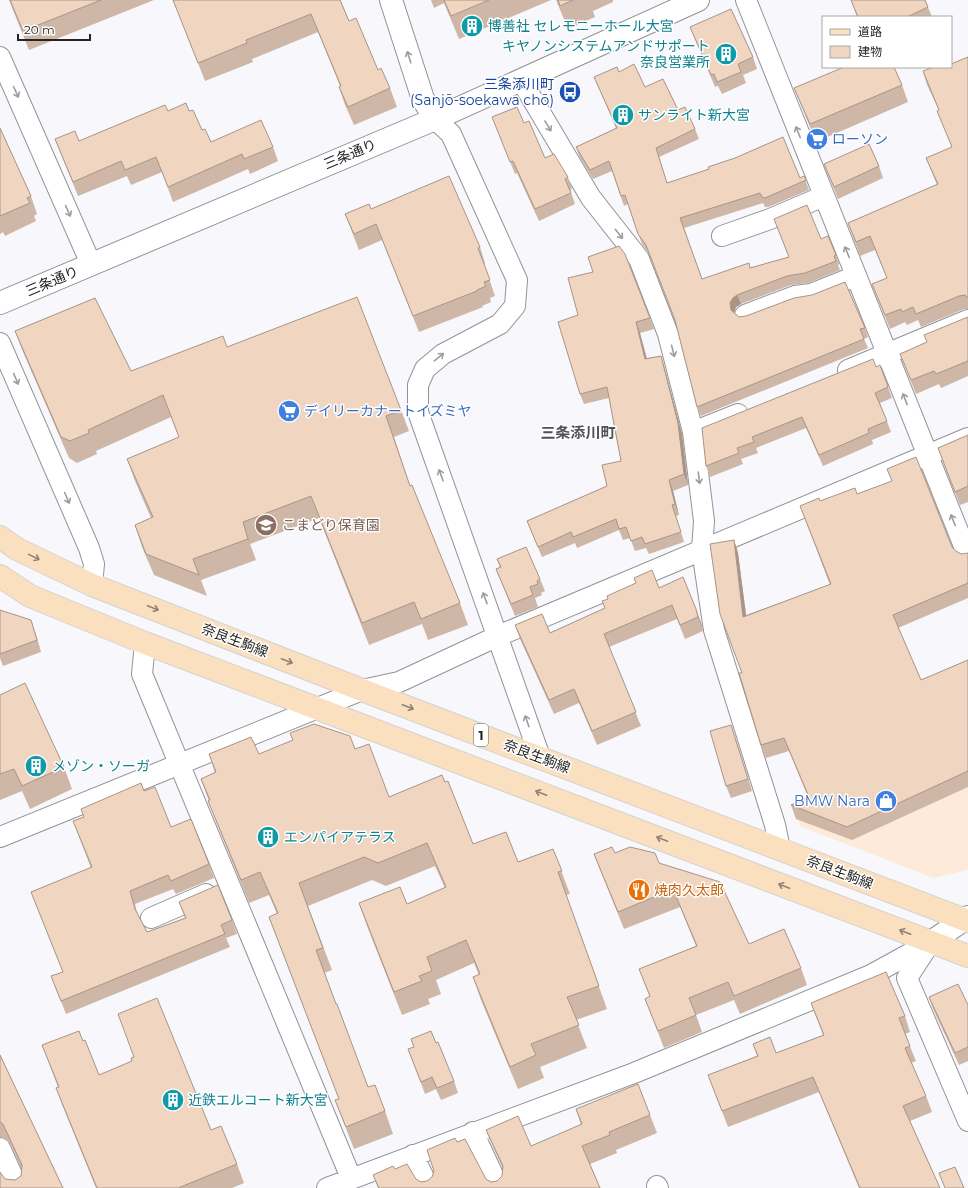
<svg xmlns="http://www.w3.org/2000/svg" width="968" height="1188" font-family="Montserrat,'Noto Sans JP',sans-serif">
	<rect width="100%" height="100%" fill="#f7f7fc"/>
	<path fill="#fdead9" d="M 968,731 L 968,870 L 933,878 L 800,826 L 796,810 Z"/>
	<g fill="none" stroke-linecap="round" stroke-linejoin="round">
		<g stroke="#929397" stroke-width="22">
			<path id="minor" d="M 746,0 L 968,556
				M 0,57 L 91,264
				M 521,80 L 591,198 L 639,259 L 668,334 L 693,432 L 704,521 L 702,550 L 714,630 L 775,825 L 780,849
				M 435,119 L 451,134 L 517,280 L 515,306 L 500,324 L 443,354 L 425,369 L 418,385 L 418,412 L 540,757
				M 722,236 L 770,219 L 824,196
				M 745,315 L 795,296 L 811,294 L 856,276
				M 0,343 L 89,548 L 94,564 L 92,585
				M 848,370 L 968,320
				M 693,432 L 738,414
				M 145,643 L 142,674 L 351,1178
				M 0,837 L 362,690 L 399,682 L 498,636 L 968,438
				M 151,918 L 206,894
				M 930,943 L 907,978 L 968,1121
				M 473,1132 L 499,1188
				M 0,1148 L 18,1188
				M 413,1155 L 429,1188
				M 657,1186 L 658,1188
				M 327,1188 L 634,1073 L 871,975 L 931,942"/>
		</g>
		<g stroke="#929397" stroke-width="24">
			<path id="tertiary" d="M 391,0 L 423,99 L 435,119
				M 0,303 L 435,119 L 698,0
				M 931,942 L 968,917"/>
		</g>
		<g stroke="#d3d3d4" stroke-width="24">
			<path id="primary" d="M 0,537 L 17,549 L 92,585 L 362,690 L 968,921
				M 0,576 L 30,596 L 145,643 L 968,956"/>
		</g>
		<use href="#minor" stroke="#fff" stroke-width="20"/>
		<use href="#tertiary" stroke="#fff" stroke-width="22"/>
		<use href="#primary" stroke="#fae0be" stroke-width="22"/>
	</g>
	<path fill="#ceb7a6" d="M 9,0 L 154,0 L 29,50 Z
		M 173,0 L 340,0 L 349,21 L 378,70 L 390,88 L 397,107 L 354,125 L 345,105 L 339,87 L 340,86 L 318,32 L 252,59 L 253,62 L 205,81 Z
		M 431,0 L 551,0 L 459,39 L 444,3 L 434,8 Z
		M 556,0 L 613,0 L 613,2 L 593,11 L 595,17 L 568,29 Z
		M 851,0 L 925,0 L 932,17 L 857,17 Z
		M 690,27 L 753,57 L 757,69 L 743,75 L 746,83 L 722,94 L 718,86 L 715,87 Z
		M 968,57 L 968,309 L 964,309 L 921,327 L 918,320 L 907,325 L 905,322 L 890,329 L 872,284 L 887,278 L 875,250 L 860,256 L 848,223 L 937,185 L 926,158 L 952,147 L 937,111 L 939,110 L 927,85 L 923,71 L 951,67 Z
		M 619,72 L 645,87 L 678,110 L 695,129 L 699,139 L 659,157 L 667,183 L 800,178 L 804,176 L 809,190 L 768,207 L 765,207 L 763,203 L 684,228 L 702,279 L 750,268 L 789,257 L 774,219 L 821,239 L 836,255 L 839,264 L 838,265 L 840,270 L 808,283 L 791,285 L 741,304 L 736,307 L 734,312 L 739,317 L 865,328 L 868,337 L 864,339 L 868,348 L 701,416 L 697,407 L 676,322 L 650,255 L 642,244 L 628,204 L 624,206 L 612,171 L 593,179 L 579,156 L 576,147 L 616,128 L 598,86 L 594,77 Z
		M 902,85 L 908,102 L 816,142 L 801,105 L 794,88 Z
		M 189,111 L 211,142 L 273,147 L 278,161 L 250,174 L 248,169 L 173,202 L 162,172 L 131,185 L 127,176 L 78,196 L 61,154 L 55,139 L 79,141 Z
		M 492,117 L 524,123 L 545,158 L 568,177 L 572,189 L 570,190 L 575,204 L 539,221 L 517,173 L 515,174 Z
		M 0,128 L 31,196 L 37,214 L 34,216 L 36,221 L 5,236 L 3,232 L 0,234 Z
		M 824,164 L 879,166 L 883,178 L 838,199 Z
		M 371,209 L 480,247 L 485,263 L 484,264 L 495,296 L 490,298 L 491,302 L 482,306 L 483,307 L 419,332 L 382,240 L 359,250 L 345,214 Z
		M 625,254 L 654,329 L 640,333 L 647,358 L 661,356 L 664,366 L 682,434 L 688,485 L 673,491 L 679,515 L 676,516 L 684,542 L 649,554 L 646,548 L 635,551 L 630,538 L 623,540 L 619,530 L 577,548 L 575,543 L 542,557 L 527,521 L 607,486 L 621,461 L 609,398 L 584,404 L 580,394 L 578,315 L 593,272 Z
		M 968,317 L 968,376 L 941,388 L 939,384 L 916,394 L 900,354 L 927,342 Z
		M 15,331 L 131,371 L 227,347 L 401,410 L 409,431 L 394,437 L 410,486 L 460,603 L 468,625 L 428,640 L 422,624 L 369,645 L 319,518 L 250,544 L 256,560 L 201,580 L 207,596 L 154,575 L 142,547 L 135,525 L 151,518 L 135,481 L 127,459 L 179,437 L 171,417 L 96,451 L 97,454 L 77,463 L 69,458 L 23,352 Z
		M 876,367 L 888,387 L 892,398 L 880,403 L 891,432 L 872,440 L 873,444 L 823,466 L 806,428 L 756,448 L 758,453 L 741,459 L 743,464 L 710,477 L 706,466 L 702,428 Z
		M 968,435 L 968,502 L 960,505 L 938,448 Z
		M 857,494 L 952,547 L 956,551 L 961,554 L 968,553 L 968,598 L 898,628 L 921,680 L 968,660 L 968,787 L 852,840 L 796,819 L 791,805 L 808,797 L 789,751 L 766,758 L 761,745 L 742,673 L 734,540 L 738,553 L 746,615 L 830,585 L 800,506 L 820,501 Z
		M 497,559 L 540,579 L 545,591 L 541,593 L 542,595 L 535,598 L 538,607 L 515,616 L 496,569 L 500,568 Z
		M 634,578 L 659,588 L 696,609 L 701,623 L 703,631 L 685,639 L 677,619 L 609,647 L 641,726 L 597,745 L 579,703 L 554,714 L 520,639 L 515,625 L 550,633 L 605,608 L 602,601 L 608,599 L 636,584 Z
		M 0,610 L 35,632 L 41,652 L 3,666 L 0,658 Z
		M 0,695 L 64,767 L 72,789 L 30,809 L 22,791 L 0,800 Z
		M 735,737 L 752,791 L 731,798 L 726,786 Z
		M 355,749 L 389,797 L 445,782 L 473,844 L 518,862 L 553,849 L 570,894 L 566,895 L 607,1009 L 576,1020 L 587,1048 L 540,1067 L 544,1078 L 518,1089 L 481,1000 L 473,977 L 479,975 L 474,963 L 436,980 L 441,994 L 428,999 L 430,1004 L 402,1015 L 367,926 L 359,903 L 407,904 L 445,888 L 435,866 L 386,886 L 372,880 L 308,906 L 332,970 L 324,973 L 336,1004 L 368,1087 L 385,1111 L 393,1134 L 354,1149 L 335,1100 L 339,1099 L 269,917 L 277,914 L 269,895 L 249,903 L 217,824 L 201,779 L 215,773 L 209,754 L 259,754 Z
		M 144,791 L 171,827 L 209,864 L 214,878 L 176,894 L 173,889 L 135,904 L 137,913 L 147,932 L 185,918 L 179,902 L 232,920 L 237,934 L 226,938 L 230,947 L 66,1014 L 51,976 L 63,972 L 31,892 L 91,868 L 73,821 L 84,817 L 81,809 Z
		M 615,853 L 659,863 L 749,944 L 801,968 L 807,985 L 740,1014 L 734,1000 L 696,1015 L 702,1032 L 664,1048 L 645,999 L 650,997 L 639,969 L 696,946 L 680,907 L 624,929 L 601,872 L 594,854 Z
		M 929,997 L 968,1005 L 968,1061 L 959,1065 L 933,1009 Z
		M 811,1003 L 905,1016 L 910,1032 L 905,1034 L 916,1061 L 911,1063 L 926,1096 L 932,1112 L 910,1121 L 940,1188 L 859,1188 L 819,1092 L 728,1127 L 708,1075 L 757,1056 L 753,1044 L 776,1053 L 823,1035 Z
		M 411,1039 L 436,1043 L 454,1081 L 458,1093 L 441,1100 L 436,1089 L 425,1094 L 408,1049 L 414,1047 Z
		M 83,1041 L 99,1075 L 211,1130 L 237,1164 L 244,1183 L 232,1188 L 96,1188 L 63,1107 L 56,1088 L 58,1087 L 42,1045 Z
		M 0,1055 L 63,1188 L 0,1188 L 1,1174 L 5,1179 L 15,1180 L 21,1176 L 21,1168 L 10,1143 L 2,1137 L 0,1137 Z
		M 576,1109 L 650,1115 L 657,1133 L 616,1150 L 617,1153 L 590,1164 L 600,1188 L 378,1188 L 373,1175 L 395,1169 L 421,1182 L 427,1181 L 432,1177 L 457,1142 L 486,1179 L 491,1182 L 497,1181 L 502,1176 L 503,1169 L 493,1147 L 486,1130 L 531,1146 L 581,1125 Z"/>
	<path fill="#a89587" d="M 737,295 L 741,304 L 736,307 L 734,313 L 731,310 L 730,303 L 733,298 Z
		M 636,322 L 640,333 L 649,369 L 645,359 Z
		M 661,356 L 664,366 L 682,434 L 688,485 L 684,474 Z
		M 669,480 L 673,491 L 679,515 L 675,504 Z
		M 243,522 L 250,544 L 256,560 L 248,539 Z
		M 734,540 L 738,553 L 748,630 L 743,617 Z
		M 696,609 L 701,623 L 703,631 L 698,617 Z
		M 31,620 L 35,632 L 41,652 L 37,640 Z
		M 731,725 L 735,737 L 752,791 L 748,779 Z"/>
	<path fill="#f0d5c1" stroke="#a89587" d="M 10,0 L 101,0 L 23,31 Z
		M 173,0 L 340,0 L 349,21 L 356,18 L 378,70 L 381,68 L 390,88 L 348,107 L 339,87 L 341,86 L 311,14 L 246,40 L 247,43 L 198,63 Z
		M 444,0 L 489,0 L 451,16 Z
		M 558,0 L 573,0 L 560,6 Z
		M 851,0 L 925,0 L 928,7 L 907,17 L 858,17 Z
		M 731,9 L 753,57 L 738,64 L 741,72 L 717,82 L 714,74 L 711,75 L 690,27 Z
		M 968,57 L 968,298 L 965,295 L 959,296 L 916,314 L 913,307 L 902,312 L 901,309 L 885,315 L 872,284 L 887,278 L 870,236 L 856,242 L 848,223 L 938,184 L 926,158 L 952,147 L 937,111 L 939,110 L 923,71 L 934,67 L 951,67 L 951,64 Z
		M 634,64 L 645,87 L 663,79 L 678,110 L 685,107 L 695,129 L 656,148 L 667,183 L 709,169 L 708,167 L 735,158 L 783,137 L 800,178 L 804,176 L 806,180 L 765,198 L 762,197 L 760,193 L 680,218 L 702,279 L 749,263 L 750,268 L 789,257 L 774,219 L 807,205 L 821,239 L 828,236 L 836,255 L 834,256 L 836,261 L 805,273 L 787,276 L 737,295 L 733,298 L 730,303 L 731,310 L 739,317 L 746,316 L 794,298 L 812,295 L 845,282 L 865,328 L 860,329 L 864,339 L 697,407 L 675,320 L 646,245 L 638,234 L 625,195 L 621,196 L 609,161 L 590,170 L 576,147 L 617,128 L 594,77 L 617,67 L 619,72 Z
		M 844,67 L 894,67 L 902,85 L 810,124 L 794,88 Z
		M 186,103 L 189,111 L 193,110 L 202,130 L 205,129 L 211,142 L 261,120 L 273,147 L 244,159 L 242,154 L 168,187 L 156,157 L 125,170 L 121,161 L 73,182 L 55,139 L 75,131 L 79,141 L 165,105 L 168,111 Z
		M 517,107 L 524,123 L 529,121 L 545,158 L 554,154 L 568,177 L 565,179 L 571,193 L 535,209 L 513,161 L 510,162 L 492,117 Z
		M 0,128 L 31,196 L 27,198 L 30,203 L 0,216 Z
		M 869,144 L 879,166 L 834,187 L 824,164 Z
		M 449,176 L 480,247 L 478,248 L 490,280 L 484,282 L 486,286 L 477,290 L 477,291 L 413,316 L 376,224 L 354,234 L 345,214 L 369,204 L 371,209 Z
		M 619,246 L 625,254 L 650,318 L 636,322 L 645,359 L 661,356 L 678,423 L 684,474 L 669,480 L 675,504 L 672,505 L 681,532 L 645,544 L 642,537 L 631,541 L 626,527 L 619,529 L 616,519 L 573,537 L 571,532 L 538,547 L 527,521 L 607,486 L 602,465 L 621,461 L 607,387 L 580,394 L 558,322 L 578,315 L 568,278 L 593,272 L 588,257 Z
		M 357,297 L 401,410 L 386,416 L 410,486 L 412,485 L 460,603 L 421,619 L 414,602 L 362,623 L 311,496 L 243,522 L 248,539 L 193,559 L 199,575 L 146,554 L 135,525 L 153,517 L 127,459 L 179,437 L 163,395 L 88,430 L 89,433 L 70,441 L 61,437 L 15,331 L 95,298 L 131,371 L 223,336 L 227,347 Z
		M 968,317 L 968,361 L 936,374 L 934,371 L 911,380 L 900,354 L 927,342 L 924,335 Z
		M 873,359 L 876,367 L 880,365 L 888,387 L 875,393 L 887,421 L 868,429 L 869,433 L 819,455 L 802,417 L 752,437 L 754,442 L 737,448 L 739,453 L 706,466 L 702,428 Z
		M 968,435 L 968,486 L 955,492 L 938,448 Z
		M 916,457 L 952,547 L 956,551 L 961,554 L 968,553 L 968,583 L 893,615 L 921,680 L 968,660 L 968,771 L 847,827 L 791,805 L 809,797 L 784,738 L 761,745 L 739,673 L 742,673 L 720,614 L 710,544 L 734,540 L 743,617 L 831,584 L 800,506 L 819,498 L 820,501 L 855,488 L 857,494 L 892,481 L 887,469 Z
		M 526,547 L 540,579 L 537,581 L 538,584 L 530,587 L 533,595 L 511,604 L 496,569 L 501,567 L 497,559 Z
		M 652,570 L 659,588 L 683,577 L 696,609 L 698,617 L 680,625 L 672,605 L 604,634 L 636,712 L 592,731 L 574,689 L 549,700 L 515,625 L 542,614 L 550,633 L 605,608 L 602,601 L 608,599 L 607,596 L 636,583 L 634,578 Z
		M 0,610 L 31,620 L 37,640 L 0,654 Z
		M 25,683 L 64,767 L 22,786 L 14,769 L 0,774 L 0,695 Z
		M 314,724 L 350,736 L 355,749 L 369,744 L 389,797 L 442,775 L 445,782 L 448,781 L 473,844 L 506,832 L 518,862 L 553,849 L 562,871 L 558,872 L 599,986 L 567,997 L 579,1025 L 531,1044 L 536,1055 L 510,1067 L 473,977 L 480,974 L 466,940 L 427,957 L 432,971 L 419,976 L 422,981 L 394,992 L 359,903 L 400,887 L 407,904 L 446,887 L 427,843 L 378,863 L 364,857 L 299,883 L 323,948 L 316,950 L 336,1004 L 337,1004 L 368,1087 L 375,1085 L 385,1111 L 346,1127 L 335,1100 L 339,1099 L 269,917 L 278,913 L 260,872 L 241,880 L 208,801 L 210,800 L 201,779 L 216,772 L 209,754 L 251,737 L 259,754 L 293,740 L 290,733 Z
		M 731,725 L 748,779 L 726,786 L 710,731 Z
		M 141,783 L 144,791 L 155,787 L 171,827 L 191,819 L 209,864 L 171,881 L 168,875 L 130,891 L 135,909 L 147,932 L 186,918 L 179,902 L 218,885 L 232,920 L 221,925 L 225,934 L 61,1001 L 51,976 L 63,972 L 31,892 L 92,867 L 73,821 L 84,817 L 81,809 Z
		M 612,847 L 615,853 L 630,847 L 655,853 L 659,863 L 720,882 L 749,944 L 784,929 L 801,968 L 734,996 L 728,982 L 689,998 L 696,1015 L 658,1031 L 645,999 L 650,996 L 639,969 L 697,946 L 673,889 L 618,912 L 594,854 Z
		M 886,972 L 905,1016 L 899,1018 L 910,1046 L 905,1048 L 926,1096 L 903,1106 L 940,1188 L 860,1188 L 813,1077 L 722,1111 L 708,1075 L 758,1056 L 753,1044 L 770,1037 L 776,1053 L 824,1035 L 811,1003 Z
		M 958,984 L 968,1005 L 968,1047 L 955,1053 L 929,997 Z
		M 157,998 L 211,1130 L 221,1126 L 237,1164 L 178,1188 L 97,1188 L 56,1088 L 59,1087 L 42,1045 L 79,1031 L 83,1041 L 85,1040 L 99,1075 L 132,1061 L 131,1058 L 134,1057 L 118,1014 Z
		M 431,1031 L 436,1043 L 438,1042 L 454,1081 L 437,1088 L 432,1077 L 421,1082 L 408,1049 L 414,1047 L 411,1039 Z
		M 0,1055 L 63,1188 L 0,1188 L 0,1172 L 5,1179 L 15,1180 L 21,1176 L 22,1165 L 3,1124 L 0,1122 Z
		M 638,1084 L 650,1115 L 609,1132 L 610,1135 L 582,1146 L 600,1188 L 379,1188 L 373,1175 L 393,1166 L 395,1169 L 407,1164 L 416,1179 L 421,1182 L 427,1181 L 432,1177 L 434,1171 L 427,1150 L 455,1138 L 457,1142 L 465,1139 L 486,1179 L 491,1182 L 497,1181 L 502,1176 L 503,1166 L 486,1130 L 518,1116 L 531,1146 L 582,1124 L 576,1109 Z
		M 955,1167 L 964,1188 L 945,1188 L 939,1173 Z"/>
	<defs><path id="oneway-shaft" d="M-6 0H5M1.5-3L5.5 0L1.5 3" fill="none" stroke-width="1.6" stroke-linecap="round" stroke-linejoin="round"/></defs>
	<g stroke="#9d9d9d">
		<use href="#oneway-shaft" transform="translate(409 57) rotate(-108)"/>
		<use href="#oneway-shaft" transform="translate(16 92) rotate(66)"/>
		<use href="#oneway-shaft" transform="translate(548 126) rotate(59)"/>
		<use href="#oneway-shaft" transform="translate(798 132) rotate(-112)"/>
		<use href="#oneway-shaft" transform="translate(68 211) rotate(66)"/>
		<use href="#oneway-shaft" transform="translate(619 234) rotate(52)"/>
		<use href="#oneway-shaft" transform="translate(847 252) rotate(-112)"/>
		<use href="#oneway-shaft" transform="translate(673 351) rotate(76)"/>
		<use href="#oneway-shaft" transform="translate(439 357) rotate(-39)"/>
		<use href="#oneway-shaft" transform="translate(16 379) rotate(67)"/>
		<use href="#oneway-shaft" transform="translate(905 399) rotate(-111)"/>
		<use href="#oneway-shaft" transform="translate(441 475) rotate(-110)"/>
		<use href="#oneway-shaft" transform="translate(699 478) rotate(83)"/>
		<use href="#oneway-shaft" transform="translate(67 498) rotate(67)"/>
		<use href="#oneway-shaft" transform="translate(953 520) rotate(-112)"/>
		<use href="#oneway-shaft" transform="translate(485 598) rotate(-110)"/>
		<use href="#oneway-shaft" transform="translate(527 721) rotate(-109)"/>
	</g>
	<g stroke="#908272">
		<use href="#oneway-shaft" transform="translate(34 557) rotate(26)"/>
		<use href="#oneway-shaft" transform="translate(153 608) rotate(21)"/>
		<use href="#oneway-shaft" transform="translate(287 661) rotate(21)"/>
		<use href="#oneway-shaft" transform="translate(408 707) rotate(21)"/>
		<use href="#oneway-shaft" transform="translate(541 793) rotate(-159)"/>
		<use href="#oneway-shaft" transform="translate(662 839) rotate(-159)"/>
		<use href="#oneway-shaft" transform="translate(784 886) rotate(-159)"/>
		<use href="#oneway-shaft" transform="translate(905 932) rotate(-159)"/>
	</g>
	<defs>
		<g id="building-disc" transform="scale(1.15)"><circle r="9.5" fill="#0f9aa8" stroke="#fff"/><path d="M-4-6H4V6H1V3H-1V6H-4ZM-2.5-4.3h1.7v1.8h-1.7ZM.8-4.3h1.7v1.8H.8ZM-2.5-1h1.7V.8h-1.7ZM.8-1h1.7V.8H.8Z" fill="#fff"/></g>
		<g id="bus-disc" transform="scale(1.15)"><circle r="9.5" fill="#1a4fb4" stroke="#fff"/><path d="M-5-6H5V4H4V6H2V4H-2V6H-4V4H-5ZM-3.5-4V0h7V-4ZM-3.5 1.2v1.5H-2V1.2ZM2 1.2v1.5H3.5V1.2Z" fill="#fff"/></g>
		<g id="supermarket-disc" transform="scale(1.15)"><circle r="9.5" fill="#3f7fe0" stroke="#fff"/><path d="M-6-5.5h2.5l.6 2H6L4.5 2H-2.5L-4.4-4H-6ZM-1.5 3.2a1.3 1.3 0 1 0 .1 0ZM3 3.2a1.3 1.3 0 1 0 .1 0Z" fill="#fff"/></g>
		<g id="school-disc" transform="scale(1.15)"><circle r="9.5" fill="#8d6e63" stroke="#fff"/><path d="M0-5L7-2L0 1L-7-2ZM-4 1L0 2.5L4 1V4Q0 6-4 4Z" fill="#fff"/></g>
		<g id="shop-disc" transform="scale(1.15)"><circle r="9.5" fill="#3f7fe0" stroke="#fff"/><path d="M-5-2.5h2.3a2.7 3.5 0 0 1 5.4 0H5L5.5 6h-11ZM-1.5-2.5h3a1.5 2.3 0 0 0-3 0Z" fill="#fff"/></g>
		<g id="restaurant-disc" transform="scale(1.15)"><circle r="9.5" fill="#e8710a" stroke="#fff"/><path d="M-5-6h1v4h1v-4h1v4h1v-4h1v5L-1.5 .5V6h-2V.5L-5-1ZM5-6V6H3V1.5H1.5Q1.5-4 5-6Z" fill="#fff"/></g>
	</defs>
	<g fill-rule="evenodd">
		<use href="#building-disc" x="472" y="26"/>
		<use href="#building-disc" x="726" y="54"/>
		<use href="#bus-disc" x="570" y="92"/>
		<use href="#building-disc" x="623" y="115"/>
		<use href="#supermarket-disc" x="817" y="139"/>
		<use href="#supermarket-disc" x="289" y="411"/>
		<use href="#school-disc" x="266" y="525"/>
		<use href="#building-disc" x="36" y="766"/>
		<use href="#shop-disc" x="886" y="801"/>
		<use href="#building-disc" x="268" y="837"/>
		<use href="#restaurant-disc" x="639" y="890"/>
		<use href="#building-disc" x="173" y="1100"/>
	</g>
	<g text-anchor="middle" stroke-width="3" stroke-linejoin="round" paint-order="stroke">
		<rect fill="#fff" stroke="#666667" stroke-width="1" x="474" y="724" width="14" height="22" rx="3"/>
		<g font-size="13" font-weight="bold" fill="#252526">
			<text x="481" y="740">1</text>
		</g>
		<g font-size="14" fill="#0d838f" stroke="#fff" text-anchor="start">
			<text x="488" y="31">博善社 セレモニーホール大宮</text>
			<text x="710" y="51" text-anchor="end">キヤノンシステムアンドサポート<tspan x="710" dy="16">奈良営業所</tspan></text>
			<text x="638" y="120">サンライト新大宮</text>
			<text x="52" y="771">メゾン・ソーガ</text>
			<text x="284" y="842">エンパイアテラス</text>
			<text x="188" y="1105">近鉄エルコート新大宮</text>
		</g>
		<g font-size="14" fill="#164399" stroke="#fff" text-anchor="end">
			<text x="554" y="89">三条添川町<tspan x="554" dy="16">(Sanjō-soekawa chō)</tspan></text>
		</g>
		<g font-size="14" fill="#366cbe" stroke="#fff" text-anchor="start">
			<text x="832" y="144">ローソン</text>
			<text x="304" y="416">デイリーカナートイズミヤ</text>
			<text x="870" y="806" text-anchor="end">BMW Nara</text>
		</g>
		<g font-size="14" fill="#252526" stroke="#fff">
			<text transform="translate(350 154) rotate(-23)" y="5">三条通り</text>
			<text transform="translate(52 281) rotate(-23)" y="5">三条通り</text>
			<text transform="translate(235 640) rotate(21)" y="5">奈良生駒線</text>
			<text transform="translate(537 756) rotate(21)" y="5">奈良生駒線</text>
			<text transform="translate(840 872) rotate(21)" y="5">奈良生駒線</text>
		</g>
		<g font-size="14" fill="#785e54" stroke="#fff" text-anchor="start">
			<text x="282" y="530">こまどり保育園</text>
		</g>
		<g font-size="14" fill="#c56008" stroke="#fff" text-anchor="start">
			<text x="654" y="895">焼肉久太郎</text>
		</g>
		<g font-size="15" font-weight="bold" fill="#505154" stroke="#fff">
			<text x="578" y="438">三条添川町</text>
		</g>
	</g>
	<rect x="822" y="16" width="130" height="52" fill="#ffffff" stroke="#a8a8a8"/>
	<rect x="830" y="29" width="20" height="6" fill="#fae0be" stroke="#a8a8a8"/>
	<text x="858" y="36" font-size="12" fill="#252526">道路</text>
	<rect x="830" y="46" width="20" height="12" fill="#f0d5c1" stroke="#a8a8a8"/>
	<text x="858" y="56" font-size="12" fill="#252526">建物</text>
	<path d="M18 34v6h72v-6" fill="none" stroke="#252526" stroke-width="2"/>
	<text x="24" y="34" font-size="12" fill="#252526" stroke="#ffffff" stroke-width="3" paint-order="stroke">20 m</text>
</svg>
